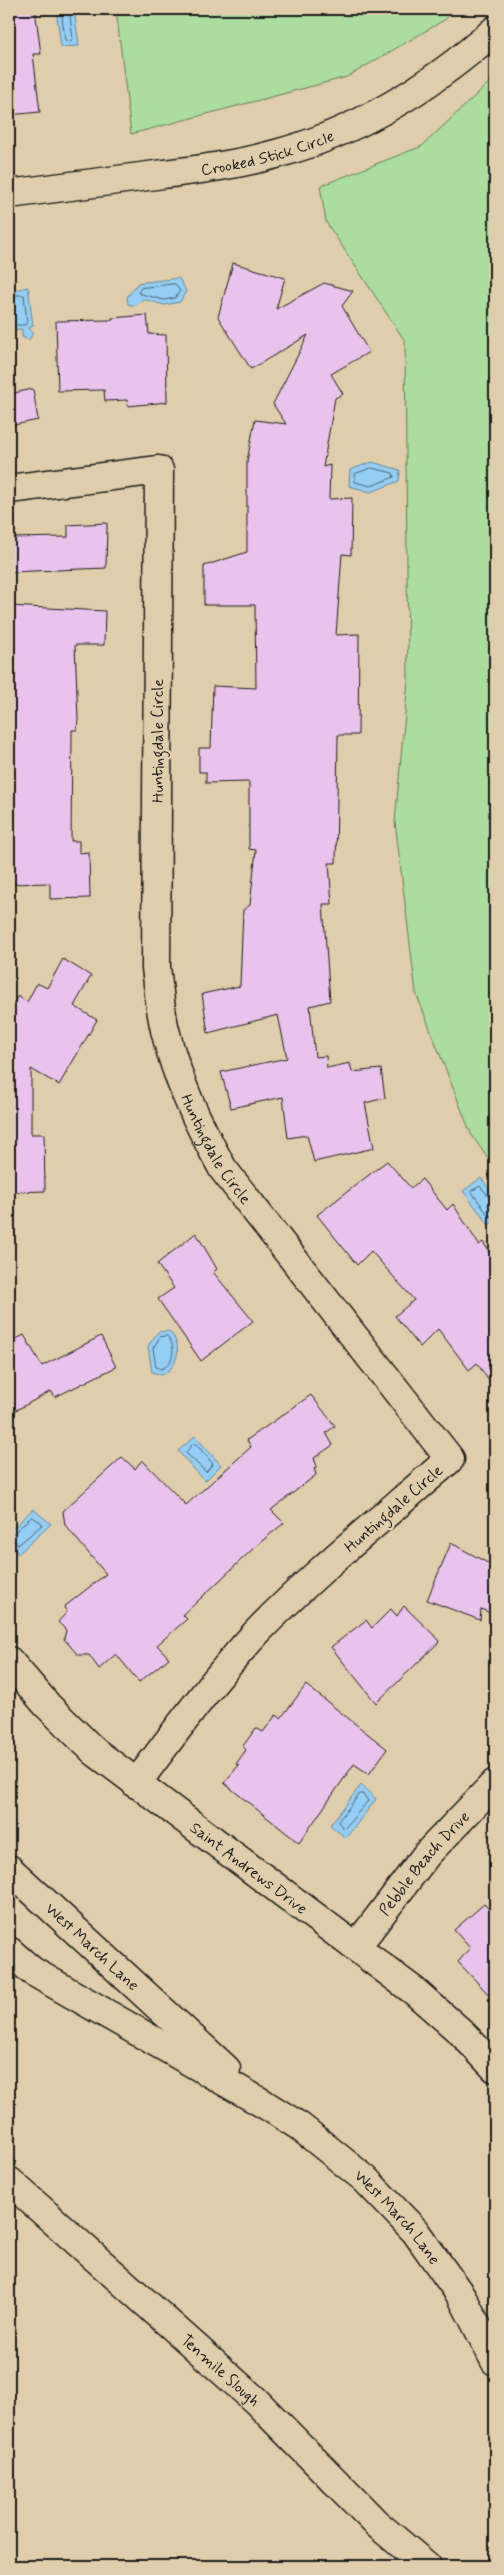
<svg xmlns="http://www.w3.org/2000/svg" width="504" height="2575" font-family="Mynerve,sans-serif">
	<rect width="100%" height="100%" fill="#e0cdab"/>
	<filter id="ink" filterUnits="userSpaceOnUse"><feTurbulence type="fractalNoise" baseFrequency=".02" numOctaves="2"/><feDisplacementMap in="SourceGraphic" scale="10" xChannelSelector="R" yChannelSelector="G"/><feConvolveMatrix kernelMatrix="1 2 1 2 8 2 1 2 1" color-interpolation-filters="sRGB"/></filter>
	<g filter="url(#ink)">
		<path fill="#abdd9e" stroke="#647c5d" d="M 116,9 L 454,9 L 446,19 L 347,77 L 131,134 Z
			M 495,77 L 495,1169 L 471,1134 L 416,993 L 395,822 L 408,681 L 405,341 L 326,222 L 320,186 L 422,146 Z"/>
		<path fill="#94cef4" stroke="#64879e" d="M 56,9 L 74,9 L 79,46 L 61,47 Z
			M 179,278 L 186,291 L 180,302 L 164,305 L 143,299 L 135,306 L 128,304 L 127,297 L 138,283 Z
			M 28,287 L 33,326 L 29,328 L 33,333 L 29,340 L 22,337 L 22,329 L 9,330 L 9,291 Z
			M 372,462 L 400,470 L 399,481 L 371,492 L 349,486 L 350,470 Z
			M 481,1178 L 495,1197 L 495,1220 L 489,1225 L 463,1191 Z
			M 169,1331 C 183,1344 179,1367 162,1375 L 152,1372 L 148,1346 L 158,1332 Z
			M 195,1436 L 221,1465 L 205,1481 L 178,1451 Z
			M 33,1509 L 51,1524 L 18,1554 L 9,1541 L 9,1532 Z
			M 361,1785 L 376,1799 L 346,1838 L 330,1825 Z"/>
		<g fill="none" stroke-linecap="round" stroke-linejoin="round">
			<path stroke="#4c6372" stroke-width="1" d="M 61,9 L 65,40 L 68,42 L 73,39 L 69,9
				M 175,284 L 180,291 L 175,298 L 164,300 L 138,293 L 141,288 Z
				M 9,295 L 24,295 L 27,322 L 25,325 L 9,325
				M 372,468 L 393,473 L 394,477 L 371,486 L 355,482 L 355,474 Z
				M 495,1200 L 490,1198 L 480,1186 L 471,1191 L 489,1216 L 495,1217
				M 167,1336 C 177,1345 174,1365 161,1369 L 156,1367 L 153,1348 L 160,1337 Z
				M 193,1444 L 196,1444 L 213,1464 L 206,1472 L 186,1453 Z
				M 32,1517 L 41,1522 L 42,1525 L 18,1545 L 11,1536 Z
				M 360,1794 L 363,1794 L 368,1801 L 344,1829 L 338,1822 Z"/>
		</g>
		<path fill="#eac3ec" stroke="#1c1c1c" d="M 9,9 L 35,9 L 41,54 L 33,54 L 40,112 L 9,115 Z
			M 233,263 L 285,278 L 276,309 L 324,283 L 353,291 L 342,306 L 369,352 L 331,374 L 343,394 L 335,398 L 323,467 L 330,465 L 329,499 L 352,498 L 351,555 L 342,554 L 336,635 L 359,634 L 358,735 L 338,735 L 336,863 L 329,863 L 332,904 L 323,904 L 330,1001 L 310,1006 L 315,1057 L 326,1056 L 327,1068 L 350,1063 L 352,1072 L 381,1069 L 385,1098 L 365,1103 L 374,1148 L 314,1162 L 307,1135 L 288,1138 L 283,1097 L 231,1108 L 221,1072 L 287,1058 L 278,1015 L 208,1033 L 202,994 L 240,986 L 243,910 L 250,905 L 256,850 L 249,849 L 249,782 L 206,783 L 206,772 L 199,772 L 199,748 L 211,748 L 213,686 L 256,688 L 255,605 L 204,605 L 204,566 L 247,552 L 247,461 L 255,420 L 286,424 L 273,404 L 308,335 L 251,369 L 218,317 Z
			M 147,315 L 149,334 L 166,335 L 167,402 L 128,406 L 127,400 L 105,401 L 104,390 L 58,391 L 56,321 L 112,320 L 112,318 Z
			M 33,389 L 38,420 L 9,426 L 9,394 Z
			M 107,523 L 106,568 L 9,572 L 9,538 L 68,537 L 68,525 Z
			M 9,606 L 105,611 L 104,645 L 75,645 L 78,719 L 77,730 L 72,730 L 71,841 L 79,841 L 79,853 L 89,852 L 90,898 L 50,899 L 50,883 L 9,884 Z
			M 63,959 L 91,976 L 74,1006 L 97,1020 L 59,1085 L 31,1069 L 31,1134 L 44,1134 L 45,1191 L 9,1192 L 9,1011 L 18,996 L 27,1002 L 37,983 L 47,988 Z
			M 387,1161 L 411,1188 L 422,1179 L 447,1210 L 453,1204 L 479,1245 L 483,1242 L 495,1261 L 495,1390 L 477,1363 L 469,1370 L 438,1329 L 420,1347 L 395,1316 L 414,1300 L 371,1251 L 357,1265 L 317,1215 Z
			M 196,1233 L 217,1269 L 213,1272 L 253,1321 L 201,1361 L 158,1299 L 174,1288 L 157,1264 Z
			M 24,1335 L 42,1366 L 101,1336 L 116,1367 L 55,1397 L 51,1391 L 9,1414 L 9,1343 Z
			M 311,1395 L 335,1426 L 326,1433 L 333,1445 L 314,1458 L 317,1467 L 314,1468 L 316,1475 L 271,1510 L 284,1523 L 257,1545 L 183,1615 L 187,1619 L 157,1645 L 169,1658 L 139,1682 L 116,1654 L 99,1669 L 89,1655 L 78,1655 L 64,1639 L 66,1630 L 58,1622 L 67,1612 L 64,1607 L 106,1574 L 65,1525 L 63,1511 L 122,1457 L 135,1469 L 142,1460 L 186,1505 L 251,1447 L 247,1440 Z
			M 451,1543 L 495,1567 L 495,1615 L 481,1609 L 480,1620 L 427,1600 Z
			M 404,1606 L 440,1641 L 376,1703 L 331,1647 L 366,1620 L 372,1628 L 391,1609 L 397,1616 Z
			M 306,1685 L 387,1749 L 369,1774 L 354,1764 L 299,1843 L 224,1783 L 239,1765 L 236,1764 L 246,1750 L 243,1746 L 256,1728 L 263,1732 L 276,1715 L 281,1718 Z
			M 484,1904 L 495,1916 L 495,2001 L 458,1962 L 470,1948 L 454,1930 Z"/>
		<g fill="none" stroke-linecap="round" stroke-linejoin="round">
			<g stroke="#1c1c1c" stroke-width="31">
				<g id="minor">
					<path id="s1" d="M 9,194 C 58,188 107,181 156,175 C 196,170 236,165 276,154 C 357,132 432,86 495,30"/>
					<path id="s2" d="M 9,489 L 159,470 L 156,968 C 159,989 160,1010 165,1030 C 177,1080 198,1124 223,1169 L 450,1459 C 385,1516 317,1570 257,1632 C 213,1680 175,1732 136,1784"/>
					<path id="s3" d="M 9,1661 L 47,1705 L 94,1751 L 414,1991 L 462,2033 L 495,2068"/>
					<path id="s4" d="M 9,1869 L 226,2069"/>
					<path id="s5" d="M 356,1947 L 427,1854 L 495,1783"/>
					<path id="s6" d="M 9,1951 L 32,1971 L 264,2104 L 299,2126 L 365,2179 L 415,2231 L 462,2297 L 495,2361"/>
					<path id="s7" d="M 9,2181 L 255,2400 L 377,2524 L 427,2566"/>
				</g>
			</g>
			<use href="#minor" stroke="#e0cdab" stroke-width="28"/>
		</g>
	</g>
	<g text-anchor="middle" stroke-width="5" stroke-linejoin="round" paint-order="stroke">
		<g font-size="16" fill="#1c1c1c" stroke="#e0cdab">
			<text dy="6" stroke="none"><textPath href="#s1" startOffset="262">Crooked Stick Circle</textPath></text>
			<text transform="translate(157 741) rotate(-90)" y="6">Huntingdale Circle</text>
			<text dy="6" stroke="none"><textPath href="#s2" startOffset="842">Huntingdale Circle</textPath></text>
			<text transform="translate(393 1508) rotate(-41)" y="6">Huntingdale Circle</text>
			<text dy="6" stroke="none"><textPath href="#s5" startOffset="108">Pebble Beach Drive</textPath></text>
			<text dy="6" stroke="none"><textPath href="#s3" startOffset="318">Saint Andrews Drive</textPath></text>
			<text dy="6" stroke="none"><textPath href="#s4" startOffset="114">West March Lane</textPath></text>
			<text dy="6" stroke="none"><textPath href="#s6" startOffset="474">West March Lane</textPath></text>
			<text dy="6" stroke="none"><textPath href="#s7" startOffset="284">Tenmile Slough</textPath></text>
		</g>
	</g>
	<rect width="504" height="2575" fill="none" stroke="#e0cdab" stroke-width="30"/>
	<rect x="15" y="15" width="474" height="2545" fill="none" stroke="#1c1c1c" stroke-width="2" filter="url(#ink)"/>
</svg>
